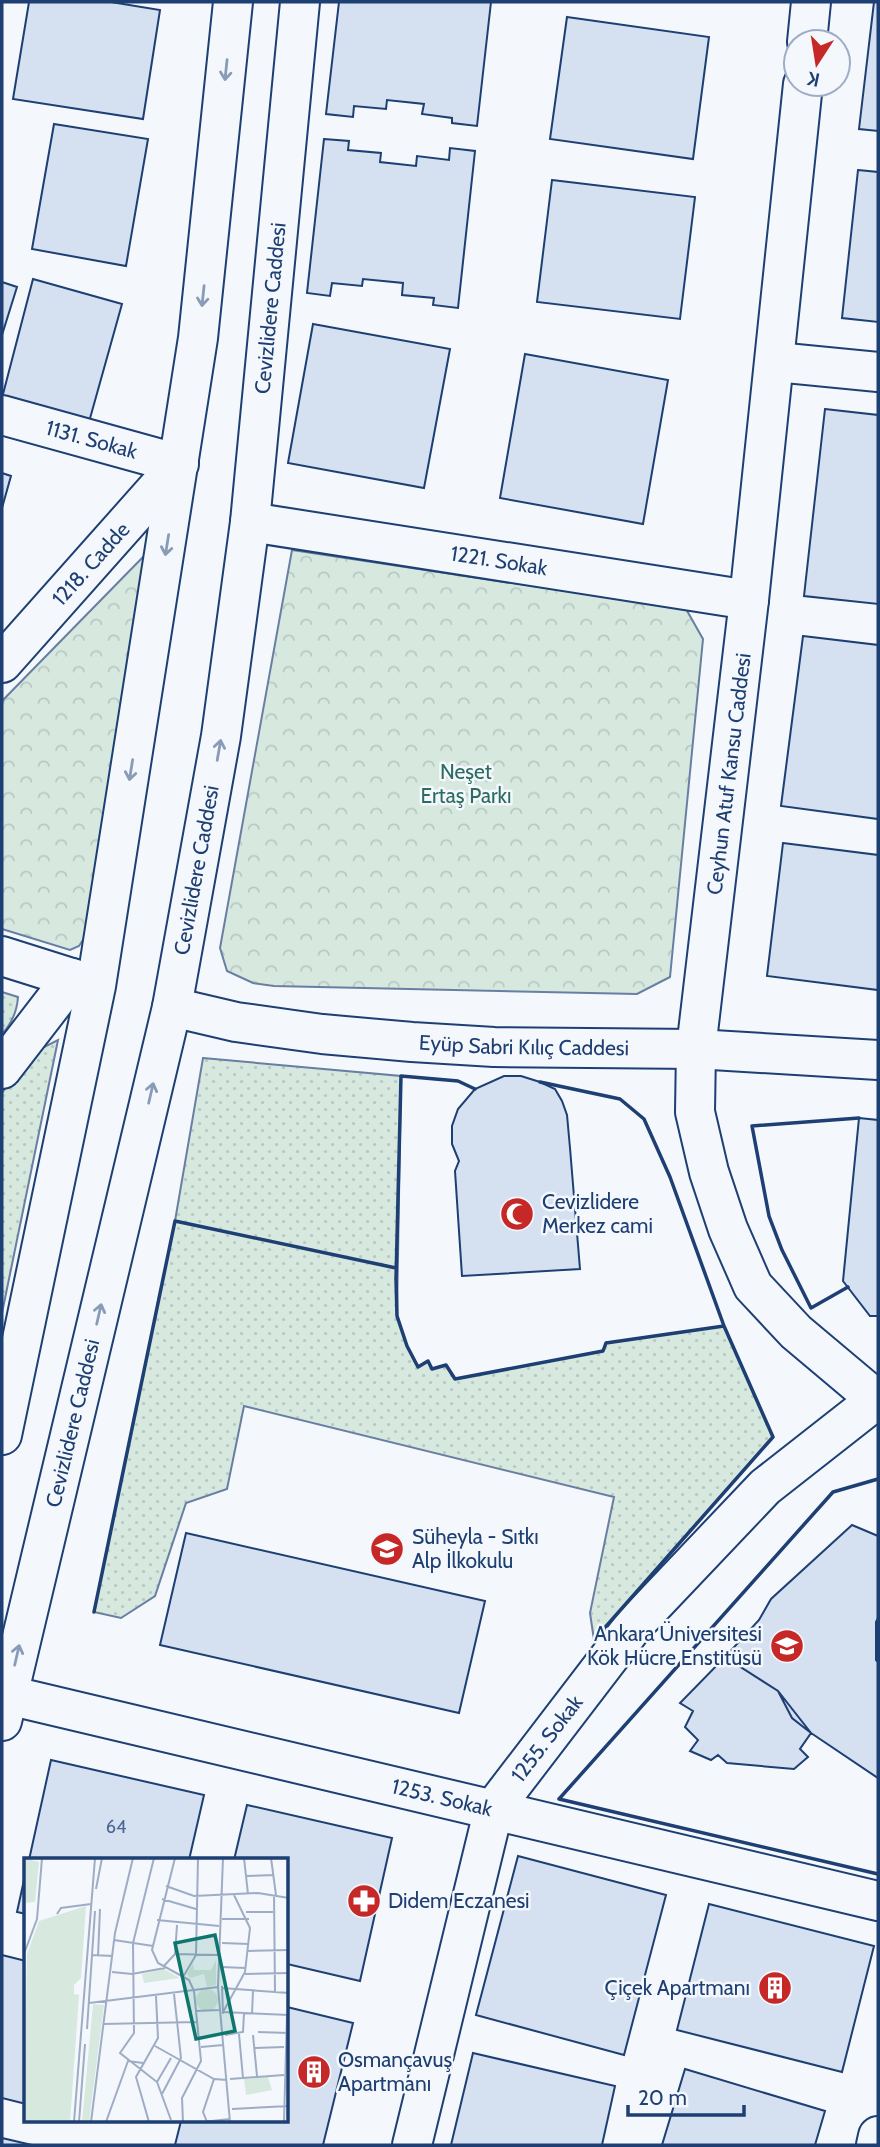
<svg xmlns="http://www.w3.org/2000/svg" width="880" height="2147" font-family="Cabin,sans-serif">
	<defs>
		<pattern id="grass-dots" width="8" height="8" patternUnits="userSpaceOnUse" patternTransform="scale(1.75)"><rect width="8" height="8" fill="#d7e8df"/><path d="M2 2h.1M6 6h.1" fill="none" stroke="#b8c8c3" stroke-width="1.8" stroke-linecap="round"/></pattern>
		<pattern id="park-crowns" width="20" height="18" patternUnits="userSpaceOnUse" patternTransform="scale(1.75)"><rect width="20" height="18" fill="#d7e8df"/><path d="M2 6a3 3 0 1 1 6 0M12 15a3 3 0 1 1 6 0" fill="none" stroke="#b8c8c3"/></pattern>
	</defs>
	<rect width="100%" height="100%" fill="#f4f7fb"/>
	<path fill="url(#grass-dots)" stroke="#687fa3" stroke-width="2" d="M 2,992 L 18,997 C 17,1012 12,1023 2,1034 Z
		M 58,1040 L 2,1313 L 2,1093 L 30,1054 Z
		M 203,1058 L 401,1076 L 397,1316 L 407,1346 L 418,1367 L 428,1361 L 432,1369 L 446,1365 L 455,1379 L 603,1351 L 606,1343 L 724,1326 L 773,1437 L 594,1640 L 590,1613 L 614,1497 L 244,1406 L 227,1489 L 186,1503 L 155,1596 L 121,1618 L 94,1612 L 175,1221 Z"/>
	<path fill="url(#park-crowns)" stroke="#687fa3" stroke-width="2" d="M 292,550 L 686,609 L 703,639 L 670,977 L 637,994 L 274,986 L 253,983 L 227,971 L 220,948 Z
		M 144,556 L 85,937 L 79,946 L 70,950 L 2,929 L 2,701 Z"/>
	<path fill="#d5e0f0" stroke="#1d3f73" stroke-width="2" d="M 29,2 L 111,2 L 160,10 L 143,119 L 13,99 Z
		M 339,2 L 491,2 L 477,126 L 452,123 L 452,118 L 422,114 L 424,104 L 387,100 L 386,109 L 354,106 L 353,117 L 326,114 Z
		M 874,2 L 878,2 L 878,131 L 859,129 Z
		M 567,17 L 709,37 L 693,159 L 550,139 Z
		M 54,124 L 148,139 L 126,266 L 32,249 Z
		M 324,139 L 349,141 L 348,150 L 381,153 L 380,162 L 416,166 L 417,156 L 449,160 L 450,148 L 475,151 L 458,308 L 433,305 L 434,298 L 402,295 L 403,283 L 363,279 L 362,286 L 332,283 L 330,296 L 307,293 Z
		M 858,170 L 878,172 L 878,322 L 842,318 Z
		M 552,180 L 695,197 L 680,319 L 537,302 Z
		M 33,279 L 122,304 L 89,422 L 2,398 Z
		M 2,282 L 17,287 L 2,335 Z
		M 313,324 L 450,349 L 424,488 L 288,463 Z
		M 525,354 L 668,380 L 643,524 L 500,498 Z
		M 825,409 L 878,415 L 878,604 L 804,596 Z
		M 2,473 L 11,476 L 2,508 Z
		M 803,636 L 878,645 L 878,819 L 781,806 Z
		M 783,843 L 878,855 L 878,990 L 767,976 Z
		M 504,1076 L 521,1076 L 540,1082 L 555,1089 L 562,1101 L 567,1115 L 570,1148 L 580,1269 L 462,1276 L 455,1171 L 459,1161 L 452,1144 L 452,1126 L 458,1109 L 475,1089 Z
		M 859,1118 L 878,1120 L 878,1316 L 870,1316 L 843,1281 Z
		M 852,1525 L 878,1536 L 878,1618 L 876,1622 L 876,1660 L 878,1662 L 878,1778 L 811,1733 L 792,1718 L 778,1691 L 725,1657 L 759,1620 L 771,1599 Z
		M 186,1533 L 485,1601 L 459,1713 L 160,1645 Z
		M 725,1657 L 778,1691 L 811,1733 L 800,1749 L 808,1757 L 794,1769 L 727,1763 L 718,1755 L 711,1760 L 690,1751 L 698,1740 L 685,1727 L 693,1711 L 680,1703 Z
		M 51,1760 L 204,1795 L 189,1860 L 29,1860 Z
		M 247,1805 L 392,1838 L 360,1981 L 287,1964 L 287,1860 L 234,1860 Z
		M 518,1856 L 666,1895 L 624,2055 L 476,2015 Z
		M 26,1871 L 26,1914 L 17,1912 Z
		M 709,1904 L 874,1946 L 842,2072 L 677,2030 Z
		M 2,1955 L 26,1961 L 26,2104 L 2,2098 Z
		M 287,2007 L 353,2023 L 323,2145 L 175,2145 L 181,2121 L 287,2121 Z
		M 473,2053 L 615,2086 L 602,2145 L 451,2145 Z
		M 685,2069 L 825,2111 L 815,2145 L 662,2145 Z
		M 2,2138 L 32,2145 L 2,2145 Z"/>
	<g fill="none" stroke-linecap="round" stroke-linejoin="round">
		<g stroke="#1d3f73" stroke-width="42">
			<g id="minor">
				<path d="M 807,42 L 811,2"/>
				<path d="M 803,84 L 749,600 L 696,1049 L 695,1112 L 709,1172 L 728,1229 L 753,1286 L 796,1332 L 878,1401"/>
				<path d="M 776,362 L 878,372"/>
				<path id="s1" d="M 2,415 L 179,464 L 2,663"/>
				<path id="s2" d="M 250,522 L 749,600"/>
				<path d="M 2,956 L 94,985"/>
				<path id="s3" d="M 172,1007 L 236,1022 L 322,1034 L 412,1042 L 494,1047 L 696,1049 L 878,1060"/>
				<path d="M 2,1069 L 72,978"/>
				<path id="s4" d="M 8,1695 L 878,1901"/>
				<path id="s5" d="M 412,2145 L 494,1808 L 634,1625 L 765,1487 L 876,1400"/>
				<path d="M 876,2145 L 878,2136"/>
			</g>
		</g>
		<g stroke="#1d3f73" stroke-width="42">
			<g id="major">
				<path d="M 2,1435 L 96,986 L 198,338 L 233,2"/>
				<path id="s6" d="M 2,1721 L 172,1007 L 221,736 L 250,522 L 300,2"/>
			</g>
		</g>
		<use href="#minor" stroke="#f4f7fb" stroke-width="38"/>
		<use href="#major" stroke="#f4f7fb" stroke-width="38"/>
		<path stroke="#1d3f73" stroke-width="3.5" d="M 475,1089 L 458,1081 L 401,1076 L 396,1279 L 397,1316 L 407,1346 L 418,1367 L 428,1361 L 432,1369 L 446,1365 L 455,1379 L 603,1351 L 606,1343 L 724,1326 L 670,1177 L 644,1119 L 620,1099 L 540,1082
			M 848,1287 L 811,1308 L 782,1250 L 769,1216 L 752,1126 L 859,1118
			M 878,1479 L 833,1492 L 559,1799 L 878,1874
			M 94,1612 L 175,1221 L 396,1268
			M 594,1640 L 773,1437 L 724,1326"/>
	</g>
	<defs><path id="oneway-shaft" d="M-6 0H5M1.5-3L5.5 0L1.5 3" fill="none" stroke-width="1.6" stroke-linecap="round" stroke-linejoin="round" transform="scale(1.75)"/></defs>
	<g stroke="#889bb7">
		<use href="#oneway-shaft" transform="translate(226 70) rotate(96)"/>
		<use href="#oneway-shaft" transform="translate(203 296) rotate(96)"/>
		<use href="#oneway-shaft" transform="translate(167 545) rotate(99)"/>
		<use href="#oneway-shaft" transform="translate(219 750) rotate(-80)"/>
		<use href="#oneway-shaft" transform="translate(131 770) rotate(99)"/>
		<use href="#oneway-shaft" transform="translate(151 1093) rotate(-77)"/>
		<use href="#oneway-shaft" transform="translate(99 1314) rotate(-77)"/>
		<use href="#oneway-shaft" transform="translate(17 1655) rotate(-77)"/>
	</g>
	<defs>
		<g id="mosque-disc" transform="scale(1.75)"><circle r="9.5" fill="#c62828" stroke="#f4f7fb"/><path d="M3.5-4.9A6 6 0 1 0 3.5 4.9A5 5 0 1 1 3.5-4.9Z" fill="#fff"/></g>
		<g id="school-disc" transform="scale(1.75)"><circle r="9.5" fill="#c62828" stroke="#f4f7fb"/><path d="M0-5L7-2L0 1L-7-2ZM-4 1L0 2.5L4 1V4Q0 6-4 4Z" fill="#fff"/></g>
		<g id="university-disc" transform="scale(1.75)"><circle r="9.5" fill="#c62828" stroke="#f4f7fb"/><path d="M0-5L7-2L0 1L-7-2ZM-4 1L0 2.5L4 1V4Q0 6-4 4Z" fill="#fff"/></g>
		<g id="pharmacy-disc" transform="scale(1.75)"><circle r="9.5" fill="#c62828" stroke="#f4f7fb"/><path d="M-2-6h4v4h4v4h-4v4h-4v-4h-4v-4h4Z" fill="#fff"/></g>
		<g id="building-disc" transform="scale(1.75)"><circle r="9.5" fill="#c62828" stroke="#f4f7fb"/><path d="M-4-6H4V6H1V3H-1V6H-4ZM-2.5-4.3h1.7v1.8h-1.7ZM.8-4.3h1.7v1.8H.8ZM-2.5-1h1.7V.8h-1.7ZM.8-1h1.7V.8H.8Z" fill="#fff"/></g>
	</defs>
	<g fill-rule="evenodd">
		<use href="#mosque-disc" x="517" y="1214"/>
		<use href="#school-disc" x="387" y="1549"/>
		<use href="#university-disc" x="787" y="1646"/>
		<use href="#pharmacy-disc" x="364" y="1901"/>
		<use href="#building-disc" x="775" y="1988"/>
		<use href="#building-disc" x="314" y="2072"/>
	</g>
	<g text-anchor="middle" stroke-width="5" stroke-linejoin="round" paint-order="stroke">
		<g font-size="18" fill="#4b6792">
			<text x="116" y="1833">64</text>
		</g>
		<g font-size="21" fill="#1d3f73" stroke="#f4f7fb">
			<text dy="7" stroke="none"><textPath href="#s6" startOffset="1440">Cevizlidere Caddesi</textPath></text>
			<text dy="7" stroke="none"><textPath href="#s1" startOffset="93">1131. Sokak</textPath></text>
			<text dy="7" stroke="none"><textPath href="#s2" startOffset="252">1221. Sokak</textPath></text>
			<text transform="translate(91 564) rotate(-48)" y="7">1218. Cadde</text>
			<text transform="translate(729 774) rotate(-83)" y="7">Ceyhun Atuf Kansu Caddesi</text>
			<text dy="7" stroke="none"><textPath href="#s6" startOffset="873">Cevizlidere Caddesi</textPath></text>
			<text dy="7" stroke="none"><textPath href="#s3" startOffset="355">Eyüp Sabri Kılıç Caddesi</textPath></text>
			<text dy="7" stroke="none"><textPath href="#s6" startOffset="306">Cevizlidere Caddesi</textPath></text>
			<text dy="7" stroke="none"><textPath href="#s5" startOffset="434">1255. Sokak</textPath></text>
			<text dy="7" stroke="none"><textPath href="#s4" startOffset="446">1253. Sokak</textPath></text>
		</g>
		<g font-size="21" fill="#2c6c60" stroke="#f4f7fb">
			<text x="466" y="779">Neşet<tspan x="466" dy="24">Ertaş Parkı</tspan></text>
		</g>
		<g font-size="21" fill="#1d3f73" stroke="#f4f7fb" text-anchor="start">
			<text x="542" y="1209">Cevizlidere<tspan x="542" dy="24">Merkez cami</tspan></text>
			<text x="412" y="1544">Süheyla - Sıtkı<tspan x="412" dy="24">Alp İlkokulu</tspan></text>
			<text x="762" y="1641" text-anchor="end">Ankara Üniversitesi<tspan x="762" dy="24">Kök Hücre Enstitüsü</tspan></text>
			<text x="388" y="1908">Didem Eczanesi</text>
			<text x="750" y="1995" text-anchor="end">Çiçek Apartmanı</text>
			<text x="338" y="2067">Osmançavuş<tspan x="338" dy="24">Apartmanı</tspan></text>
		</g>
	</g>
	<g transform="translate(24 1858)">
		<rect width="264" height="264" fill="#f4f7fb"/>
		<path d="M 192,102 L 192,127 L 183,129 L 180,116 L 166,120 L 163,116 L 169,105 L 170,112 L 187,112 Z" fill="#d7e8df"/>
		<path d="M 0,0 L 15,4 L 11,44 L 0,45 ZM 62,48 L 57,120 L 50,127 L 50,136 L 55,137 L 46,264 L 0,264 L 3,96 L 15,63 Z" fill="#d7e8df"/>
		<path d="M 140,111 L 156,120 L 120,125 L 118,116 ZM172 142a11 11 0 1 1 22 0a11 11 0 1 1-22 0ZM 69,146 L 80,147 L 65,264 L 58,264 ZM 244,219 L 248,232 L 222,237 L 220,221 Z" fill="#d7e8df"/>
		<path fill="none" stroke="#9eadc5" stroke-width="2" d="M 130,0 L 109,85 L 110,175 L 96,195 L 133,224 L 147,262M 151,0 L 128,92 L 134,105 L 165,122 L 170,133 L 177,203 L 158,240 L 159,264M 199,0 L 194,129 L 206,264M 220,0 L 224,36M 247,0 L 252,37M 222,18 L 250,17M 142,28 L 170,38 L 234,35 L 265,40M 72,31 L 78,0M 210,37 L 226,70 L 221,114 L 199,154 L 265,157M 250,37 L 251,134M 138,41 L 172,51M 222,54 L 249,54M 33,56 L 37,50 L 67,46M 198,61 L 225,61M 133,62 L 195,68M 90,82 L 129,88M 198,85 L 225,86M 224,93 L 265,92M 0,96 L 13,61 L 18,0M 151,96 L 194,97M 68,97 L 89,98M 74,98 L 76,51M 139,109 L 151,96 L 153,67M 197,109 L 222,110M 88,114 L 108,116 L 141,110M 221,116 L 265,115M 159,119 L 172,97 L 174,0M 198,128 L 199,156M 198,130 L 265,135M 65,145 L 194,129M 172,153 L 195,152M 228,156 L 229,133M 79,166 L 173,164M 63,171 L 71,53M 234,174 L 265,175M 215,176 L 219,220M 201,177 L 219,174 L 220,155M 229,177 L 233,218M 131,188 L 190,221 L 203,222M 177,189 L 199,187M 231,190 L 260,189M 206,221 L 260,217M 133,224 L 147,200M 138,236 L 157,200 L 150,136M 208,251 L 265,248M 50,264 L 71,0M 55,264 L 61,186M 67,264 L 91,75 L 109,0M 82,264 L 104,203 L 119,205M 125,264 L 112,219 L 134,180 L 132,138M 178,264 L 206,261M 183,264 L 179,254 L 190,221M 260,264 L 263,157"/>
		<path fill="#0f766e" fill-opacity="0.15" stroke="#0f766e" stroke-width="3.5" d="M 191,77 L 211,173 L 172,181 L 151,85 Z"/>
		<rect width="264" height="264" fill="none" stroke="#1d3f73" stroke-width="3.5"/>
	</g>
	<rect width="880" height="2147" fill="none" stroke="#1d3f73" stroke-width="7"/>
	<g transform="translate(817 63) rotate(192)"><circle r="33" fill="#f4f7fb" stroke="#9eadc5" stroke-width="2"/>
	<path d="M0-5L12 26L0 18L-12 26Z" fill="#c62828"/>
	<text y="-10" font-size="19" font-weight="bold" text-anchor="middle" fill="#1d3f73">K</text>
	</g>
	<path d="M628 2105v10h116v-10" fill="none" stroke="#1d3f73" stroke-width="3.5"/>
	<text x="638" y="2105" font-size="21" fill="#1d3f73" stroke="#f4f7fb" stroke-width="5" paint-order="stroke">20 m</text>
</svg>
